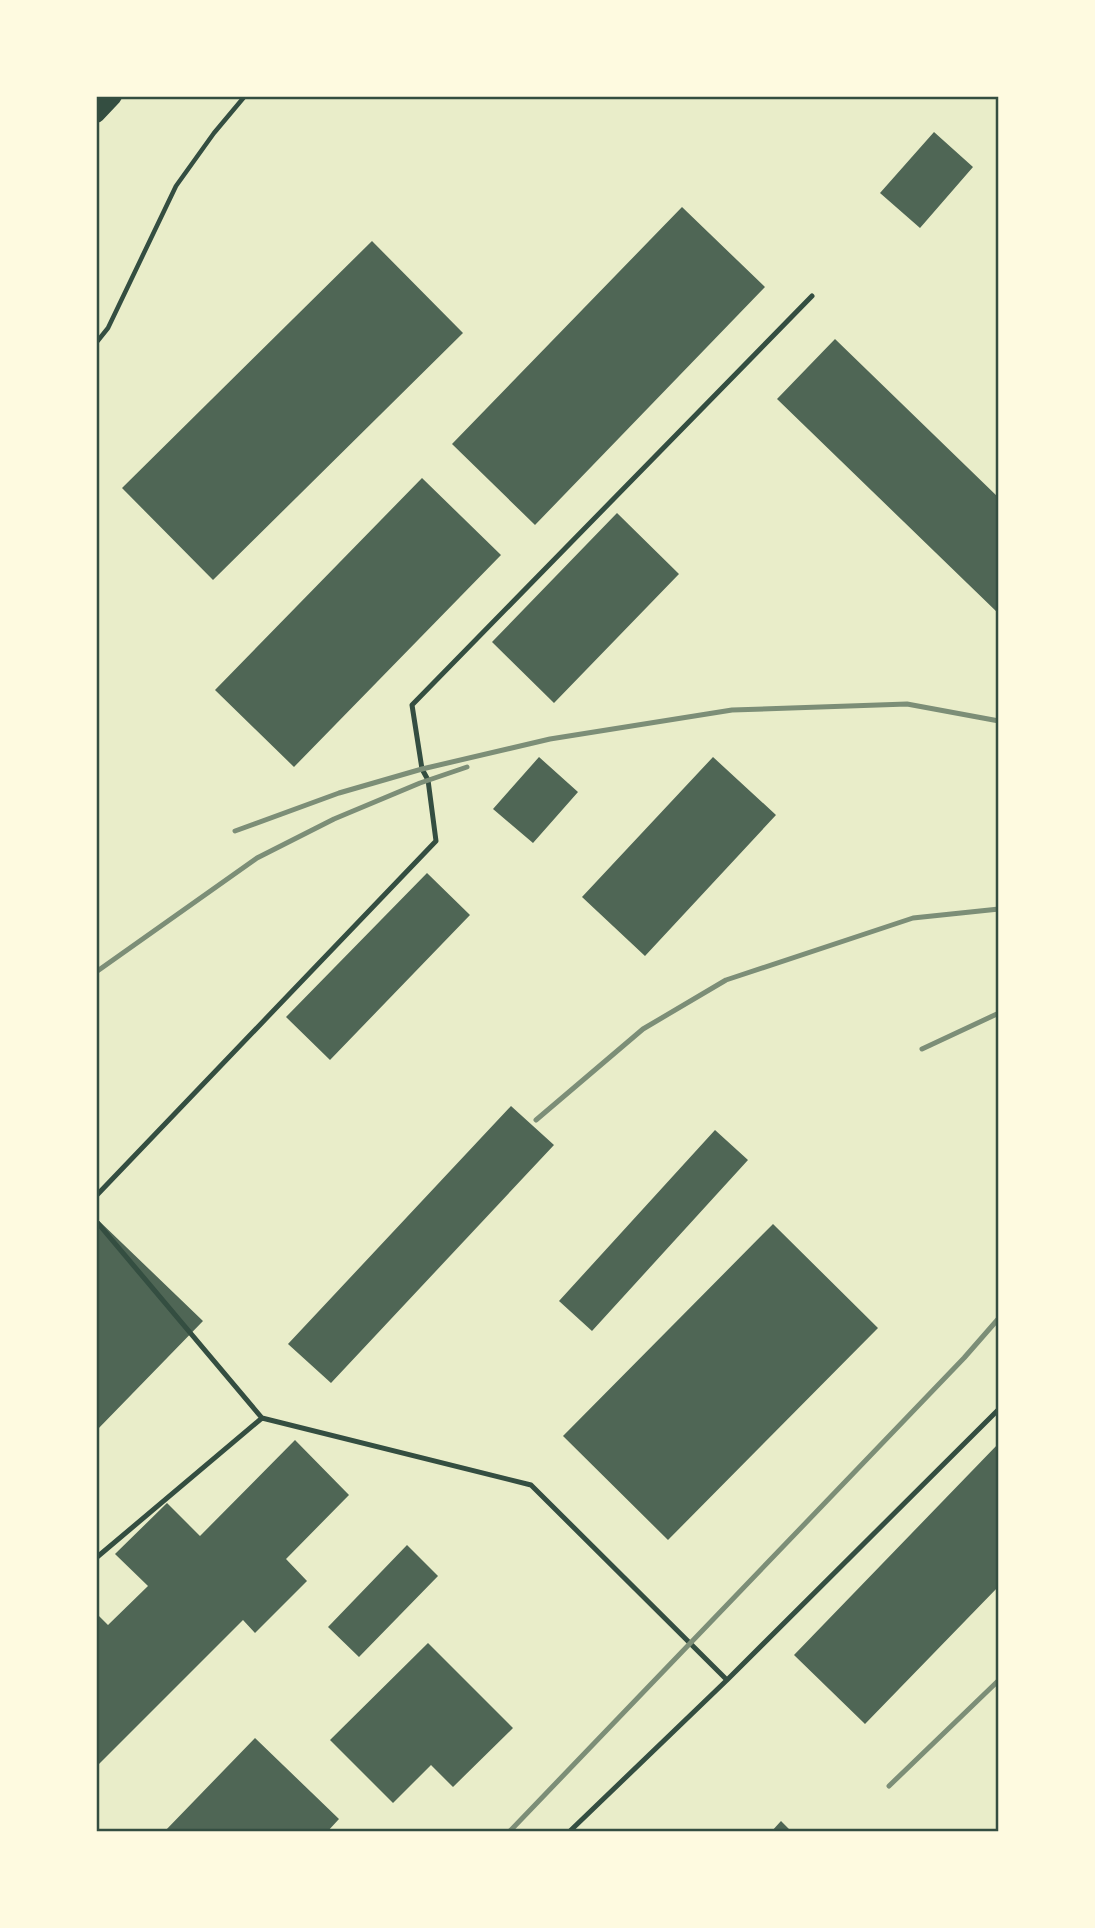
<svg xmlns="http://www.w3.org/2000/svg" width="1095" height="1928" font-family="'Alegreya Sans',sans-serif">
	<rect width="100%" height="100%" fill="#e9edc9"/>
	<path fill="#4f6655" d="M 934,132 L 973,167 L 920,228 L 880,193 Z
		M 682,207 L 765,287 L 535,525 L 452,444 Z
		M 372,241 L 463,333 L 213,580 L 122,488 Z
		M 835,339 L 999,498 L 999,614 L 777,399 Z
		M 422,478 L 501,555 L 294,767 L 215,690 Z
		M 617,513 L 679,574 L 554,703 L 492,642 Z
		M 539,757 L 578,792 L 533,843 L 493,809 Z
		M 713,757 L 776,815 L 645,956 L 582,897 Z
		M 427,873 L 470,915 L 330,1060 L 286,1017 Z
		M 511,1106 L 554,1145 L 331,1383 L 288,1344 Z
		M 715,1130 L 748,1160 L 592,1331 L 559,1301 Z
		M 96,1218 L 203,1321 L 96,1431 Z
		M 773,1224 L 878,1328 L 668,1540 L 563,1436 Z
		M 295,1440 L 349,1495 L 286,1559 L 307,1581 L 255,1633 L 243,1620 L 96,1767 L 96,1613 L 108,1625 L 148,1586 L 115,1554 L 167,1503 L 200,1536 Z
		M 999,1443 L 999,1586 L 865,1724 L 794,1655 Z
		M 407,1545 L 438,1576 L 359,1657 L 328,1627 Z
		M 428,1643 L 513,1728 L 453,1787 L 431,1765 L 393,1803 L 330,1740 Z
		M 255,1738 L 339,1819 L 327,1832 L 164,1832 Z
		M 781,1821 L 792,1832 L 771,1832 Z"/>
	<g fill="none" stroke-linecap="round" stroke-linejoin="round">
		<path stroke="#344e41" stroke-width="4.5" d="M 96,343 L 108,328 L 176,186 L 214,133 L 245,96"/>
		<path stroke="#344e41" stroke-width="5" d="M 96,1196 L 436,841 L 428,780 L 422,769 L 412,705 L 812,296
			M 96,1221 L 262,1418 L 96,1558
			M 262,1418 L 531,1485 L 727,1680 L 569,1832
			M 727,1680 L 999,1409"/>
		<path stroke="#344e41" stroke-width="18" d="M 96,114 L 113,96"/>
		<path stroke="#7c8e77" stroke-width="5" d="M 235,831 L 339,793 L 422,769 L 550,739 L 732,710 L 907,704 L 999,721
			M 96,972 L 257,858 L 334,819 L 420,783 L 467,767
			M 922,1049 L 999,1013
			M 536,1120 L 643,1029 L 726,980 L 913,918 L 999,909
			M 889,1786 L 999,1680
			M 509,1832 L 964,1358 L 999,1318"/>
	</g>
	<rect width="1095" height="1928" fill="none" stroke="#fefae0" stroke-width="196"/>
	<rect x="98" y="98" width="899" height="1732" fill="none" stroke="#344e41" stroke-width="2.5"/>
</svg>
